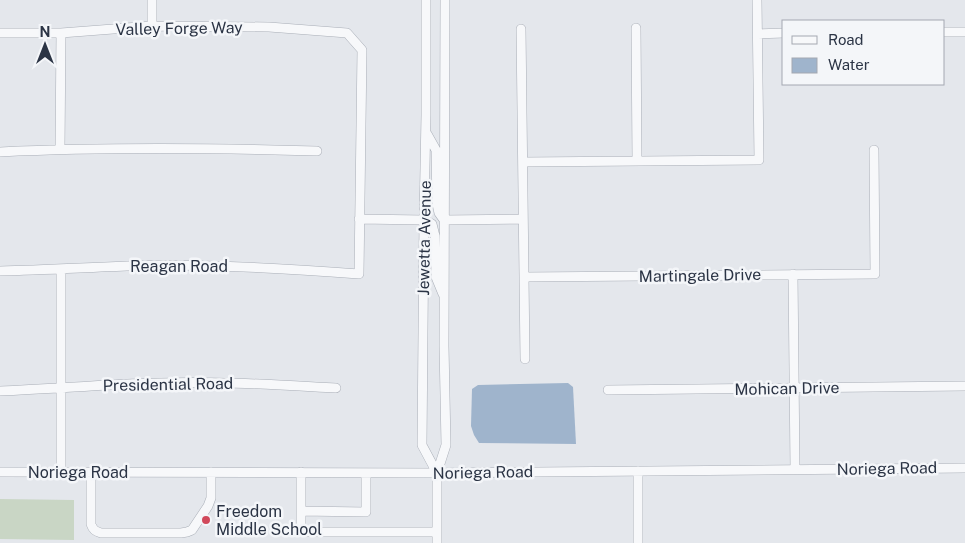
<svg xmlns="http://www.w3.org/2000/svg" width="965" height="543" font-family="'Public Sans',sans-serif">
	<rect width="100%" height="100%" fill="#e4e7ec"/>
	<path fill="#c9d6c5" d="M 0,499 L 74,500 L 74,540 L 0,539 Z"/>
	<path fill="#9fb4cc" d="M 568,383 L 573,387 L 576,444 L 479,443 L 474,435 L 471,426 L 472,389 L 478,385 Z"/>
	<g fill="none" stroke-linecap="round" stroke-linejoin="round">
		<g stroke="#a9aeb7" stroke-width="10">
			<path id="minor" d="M 152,0 L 152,26
				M 426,0 L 426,115 L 424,220 L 422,445 L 437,473
				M 636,28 L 637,161
				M 521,29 L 525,359
				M 944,32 L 965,32
				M 0,33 L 61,33 L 152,26 L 269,27 L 347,33 L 362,50 L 359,274 C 293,269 227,265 160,265 C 107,266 53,270 0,271
				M 758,34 L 784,33
				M 427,134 L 436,150 L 437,204 L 439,213 L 444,220 L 523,219
				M 60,149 L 61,33
				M 0,152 C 106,147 211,148 317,151
				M 523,162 L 759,160 L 757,0
				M 359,219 L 424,220 L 432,224 L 435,236 L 436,277 L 443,294
				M 793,274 L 795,469
				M 524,277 L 875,274 L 874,150
				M 608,390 L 965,386
				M 0,391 C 54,389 107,384 160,383 C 219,381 278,385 336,388
				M 0,472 L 437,473 L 965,468
				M 61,472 L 61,269
				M 91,472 L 91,524 C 93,530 95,531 101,533 L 181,533 L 187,532 L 192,530 L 208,506 L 211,498 L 211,472
				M 301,472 L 301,528 L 304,531 L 310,532 L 437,532
				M 301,511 L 366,512 L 366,473
				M 437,543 L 437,473 L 446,445 L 444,346 L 445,0
				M 638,543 L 638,471"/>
		</g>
		<use href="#minor" stroke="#f7f8fa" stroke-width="9"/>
	</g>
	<circle fill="#d1495b" stroke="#f4f6f9" stroke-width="2" cx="206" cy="520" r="5"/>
	<g text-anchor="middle" stroke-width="5" stroke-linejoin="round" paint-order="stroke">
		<g font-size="16" fill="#2b3445" stroke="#f4f6f9">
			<text transform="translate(179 28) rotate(-1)" y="6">Valley Forge Way</text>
			<text transform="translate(424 238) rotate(-89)" y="6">Jewetta Avenue</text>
			<text x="179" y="272">Reagan Road</text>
			<text transform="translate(700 275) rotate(-1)" y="6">Martingale Drive</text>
			<text transform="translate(168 384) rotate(-1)" y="6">Presidential Road</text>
			<text transform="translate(787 388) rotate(-1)" y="6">Mohican Drive</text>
			<text transform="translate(887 468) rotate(-1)" y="6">Noriega Road</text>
			<text x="78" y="478">Noriega Road</text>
			<text transform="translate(483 472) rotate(-1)" y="6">Noriega Road</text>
		</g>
		<g font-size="16" fill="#2b3445" stroke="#f4f6f9" text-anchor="start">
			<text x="216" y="517">Freedom<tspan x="216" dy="18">Middle School</tspan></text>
		</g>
	</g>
	<rect x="782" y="20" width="162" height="65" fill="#f4f6f9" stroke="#a4a8b1"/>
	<rect x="792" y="36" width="25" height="8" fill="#f7f8fa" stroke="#a4a8b1"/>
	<text x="828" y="45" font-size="15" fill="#2b3445">Road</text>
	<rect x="792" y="58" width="25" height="15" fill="#9fb4cc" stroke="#a4a8b1"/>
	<text x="828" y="70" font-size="15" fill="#2b3445">Water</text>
	<g transform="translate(45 45)" stroke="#f4f6f9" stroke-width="4" paint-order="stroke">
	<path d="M0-4L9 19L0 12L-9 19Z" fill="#2b3445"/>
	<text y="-8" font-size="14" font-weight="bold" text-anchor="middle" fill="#2b3445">N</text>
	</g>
</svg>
